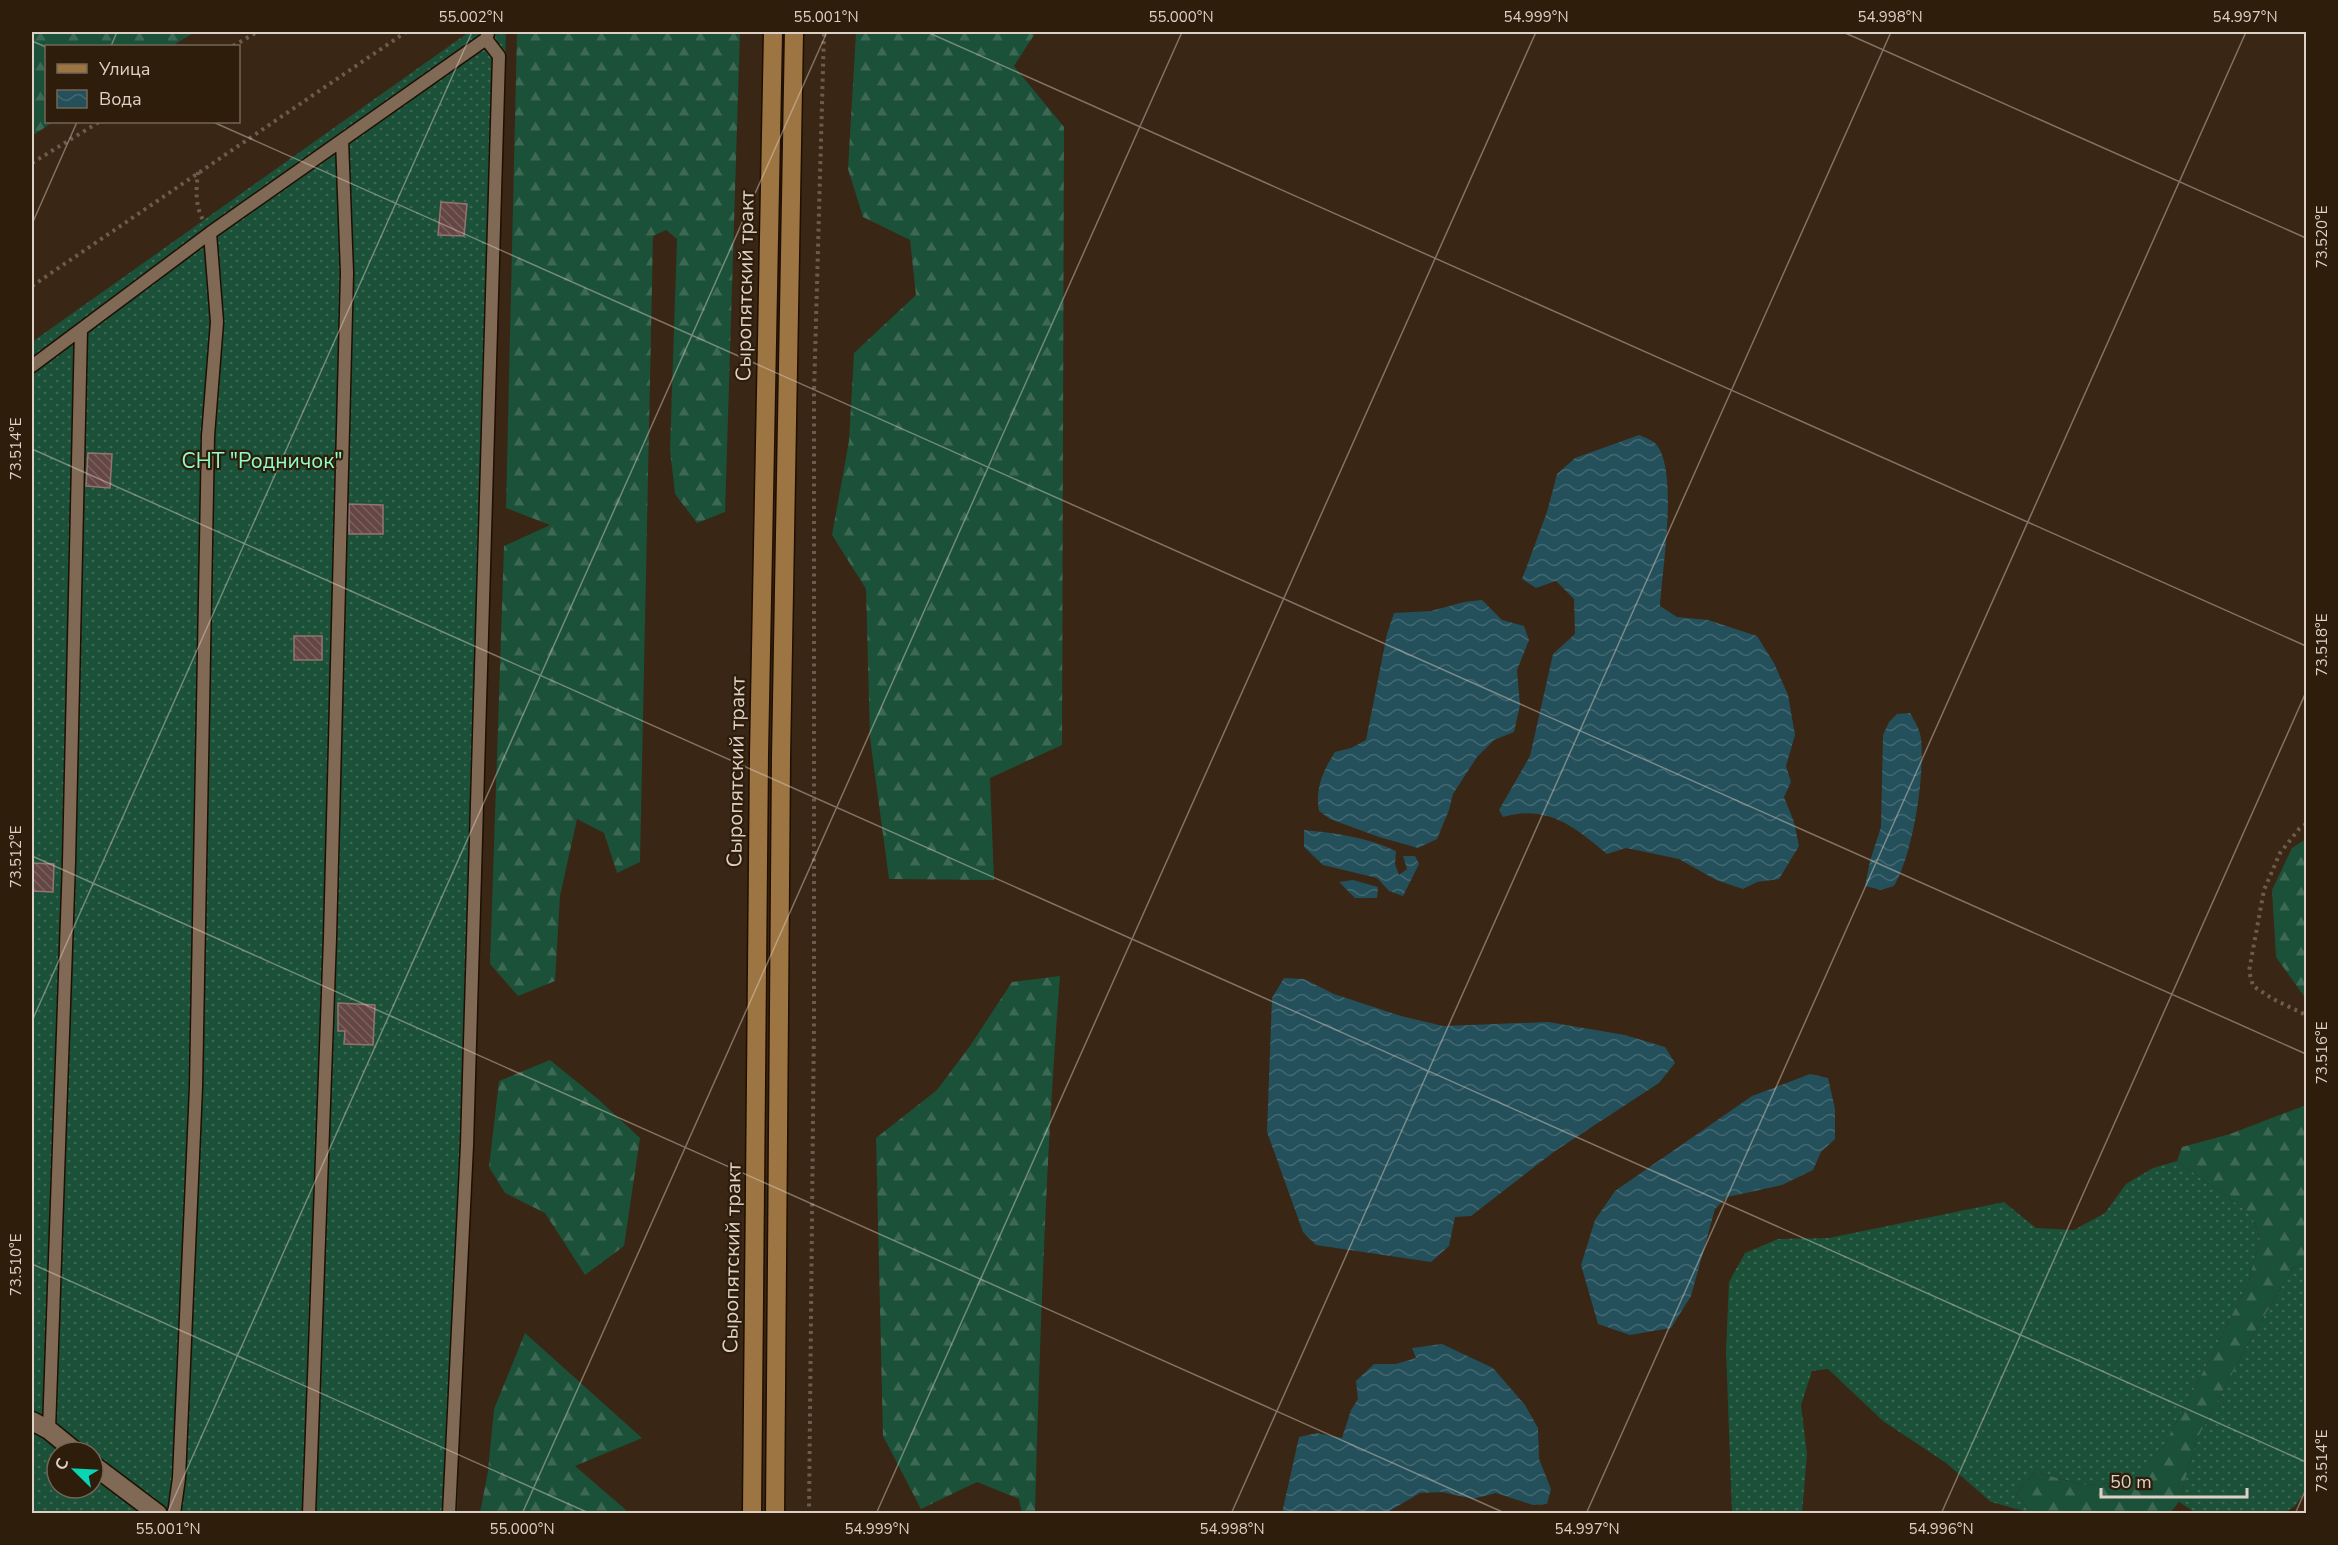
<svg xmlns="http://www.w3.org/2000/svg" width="2338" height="1545" font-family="'Nunito Sans',sans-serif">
	<defs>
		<pattern id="grass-dots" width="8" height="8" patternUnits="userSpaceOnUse" patternTransform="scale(1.5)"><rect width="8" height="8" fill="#1b5039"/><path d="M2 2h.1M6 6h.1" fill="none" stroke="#3c6854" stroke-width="1.8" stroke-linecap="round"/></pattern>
		<pattern id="forest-firs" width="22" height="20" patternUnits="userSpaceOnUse" patternTransform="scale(1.5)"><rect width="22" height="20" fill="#1b5039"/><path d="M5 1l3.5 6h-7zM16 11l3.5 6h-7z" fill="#3c6854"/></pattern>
		<pattern id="water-waves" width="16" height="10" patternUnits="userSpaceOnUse" patternTransform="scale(1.5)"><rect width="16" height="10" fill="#24505b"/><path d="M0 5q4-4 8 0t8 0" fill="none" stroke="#436871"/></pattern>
		<pattern id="building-back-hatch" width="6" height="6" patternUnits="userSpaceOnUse" patternTransform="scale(1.5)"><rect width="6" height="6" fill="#644744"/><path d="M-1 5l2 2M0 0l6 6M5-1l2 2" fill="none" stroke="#7a605e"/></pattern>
	</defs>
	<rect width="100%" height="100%" fill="#392614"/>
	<path fill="url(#grass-dots)" fill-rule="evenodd" d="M 469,32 L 506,32 L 457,1513 L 32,1513 L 32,342 ZM 57,1452 L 93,1452 L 93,1488 L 57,1488 Z
		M 2177,1161 L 2251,1214 L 2260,1238 L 2249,1281 L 2214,1351 L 2163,1447 L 2130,1482 L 2084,1485 L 2035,1472 L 2016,1493 L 2031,1513 L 1991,1502 L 1946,1463 L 1883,1421 L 1828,1369 L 1812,1371 L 1801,1405 L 1807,1454 L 1802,1513 L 1732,1513 L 1726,1351 L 1729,1282 L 1745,1253 L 1778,1239 L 1829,1238 L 2004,1202 L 2036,1228 L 2074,1230 L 2105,1213 L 2126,1184 L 2153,1168 Z
		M 2306,1262 L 2306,1490 L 2295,1506 L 2284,1513 L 2210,1513 L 2193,1511 L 2179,1502 L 2196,1441 L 2254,1333 L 2293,1268 Z"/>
	<path fill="url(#forest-firs)" d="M 32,32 L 195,32 L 172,46 L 46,46 L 46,122 L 53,122 L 32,136 Z
		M 517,32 L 740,32 L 725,512 L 697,523 L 675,494 L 670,450 L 677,239 L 666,230 L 653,236 L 640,862 L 617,873 L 604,833 L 577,819 L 560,896 L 555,981 L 518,996 L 490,964 L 504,546 L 550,525 L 506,508 Z
		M 856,32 L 1036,32 L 1014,66 L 1064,127 L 1062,745 L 990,778 L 994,880 L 889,879 L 870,738 L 866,589 L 832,535 L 849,441 L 854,353 L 916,295 L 910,240 L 863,217 L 848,169 Z
		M 2306,839 L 2306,999 L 2276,957 L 2272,890 L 2292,848 Z
		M 1060,976 C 1046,1155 1040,1334 1035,1513 L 1022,1513 L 1019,1499 L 977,1482 L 921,1509 L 883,1436 L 876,1138 L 937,1090 L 970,1046 L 1012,982 Z
		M 550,1060 L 598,1099 L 640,1138 L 624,1246 L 585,1275 L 545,1213 L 505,1193 L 489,1167 L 499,1081 Z
		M 2306,1105 L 2306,1262 L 2293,1268 L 2254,1333 L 2196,1441 L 2179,1502 L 2170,1513 L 2031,1513 L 2016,1493 L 2035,1472 L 2084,1485 L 2129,1482 L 2163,1447 L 2214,1351 L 2249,1281 L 2260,1238 L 2251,1214 L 2177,1161 L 2182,1147 L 2230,1134 Z
		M 525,1333 L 642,1438 L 575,1466 L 626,1510 L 626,1513 L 480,1513 L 488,1471 L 494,1409 Z"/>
	<path fill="url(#water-waves)" d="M 1639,435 C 1644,437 1652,440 1656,444 C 1679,471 1662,570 1660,606 L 1677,617 L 1708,620 L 1757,636 L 1774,663 L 1788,695 L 1795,735 L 1786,766 L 1791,782 L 1784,797 L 1794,822 L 1799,846 L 1779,879 L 1757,882 L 1743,889 L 1716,880 L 1679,859 L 1626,848 L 1607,854 C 1575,827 1547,804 1503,817 L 1499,810 L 1530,756 L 1553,654 L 1575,634 L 1574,599 L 1556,581 L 1536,588 L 1522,579 L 1547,512 L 1557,474 L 1575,458 Z
		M 1482,600 L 1502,620 L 1524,626 L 1529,640 L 1517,670 L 1520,705 L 1514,732 L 1494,740 L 1477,757 L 1453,794 L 1449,810 L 1437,839 L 1418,848 L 1379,837 L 1330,819 L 1319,811 C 1315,788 1323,771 1335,752 L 1351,748 L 1366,740 L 1387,634 L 1394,613 L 1431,611 L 1464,602 Z
		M 1910,713 C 1915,722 1920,729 1921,739 C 1925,776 1913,854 1894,886 L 1881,890 L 1865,886 L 1870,861 L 1881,827 L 1883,735 L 1889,722 L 1897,714 Z
		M 1304,830 C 1335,833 1367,837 1396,851 L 1395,864 L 1399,875 L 1407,869 L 1403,856 L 1415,856 L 1419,864 L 1403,896 L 1389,891 L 1377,878 L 1323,865 L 1304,847 Z
		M 1353,880 L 1378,887 L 1377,898 L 1355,898 L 1339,882 Z
		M 1284,978 L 1304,979 L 1334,994 L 1401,1016 L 1443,1026 L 1548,1022 L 1625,1035 L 1665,1047 L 1675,1063 L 1659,1083 L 1555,1151 L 1471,1216 L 1455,1217 L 1449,1246 L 1431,1262 L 1316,1245 L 1303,1232 L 1267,1132 L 1272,998 Z
		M 1810,1074 L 1828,1078 L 1835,1109 L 1835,1139 L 1821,1152 L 1813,1170 L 1782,1185 L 1727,1197 L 1715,1209 L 1691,1296 L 1671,1328 L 1630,1335 L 1598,1324 L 1581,1265 L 1595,1220 L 1615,1191 L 1752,1096 Z
		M 1442,1344 L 1493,1368 L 1525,1405 L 1538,1428 L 1539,1459 L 1551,1489 L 1547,1504 L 1533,1505 L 1496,1493 L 1473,1499 L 1442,1492 L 1420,1493 L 1386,1513 L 1282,1513 L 1299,1437 L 1317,1433 L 1342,1438 L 1351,1410 L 1358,1399 L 1356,1381 L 1374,1364 L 1396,1364 L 1416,1358 L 1412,1348 Z"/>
	<path fill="url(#building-back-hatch)" stroke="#947470" stroke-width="1.5" d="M 441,202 L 467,204 L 464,236 L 438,235 Z
		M 88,453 L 112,454 L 110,488 L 86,486 Z
		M 349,504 L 383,505 L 383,534 L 349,534 Z
		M 294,636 L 322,636 L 322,660 L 294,660 Z
		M 32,863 L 54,864 L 53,892 L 32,891 Z
		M 338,1003 L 375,1005 L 373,1045 L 344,1044 L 345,1031 L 338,1031 Z"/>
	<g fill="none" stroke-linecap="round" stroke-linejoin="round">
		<g stroke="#1f0f01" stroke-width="15">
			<path id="lane" d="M 32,366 L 210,233 L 486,39 L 488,33
				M 49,1430 L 69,862 L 81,330
				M 174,1514 L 179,1478 L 196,1087 L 208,436 L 217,322 L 210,233
				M 309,1514 L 330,938 L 347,273 L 342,140
				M 449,1514 L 467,1145 L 499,56 L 486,39"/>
		</g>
		<g stroke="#1f0f01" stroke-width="21">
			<path id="street" d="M 32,1421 L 49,1430 L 76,1452
				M 93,1465 L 158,1514"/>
		</g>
		<g stroke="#1f0f01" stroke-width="21">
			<path id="primary" d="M 752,1514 L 759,754 L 773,32
				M 775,1514 L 781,758 L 794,32"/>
		</g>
		<path stroke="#6d5c4d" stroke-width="4" stroke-dasharray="3 4.5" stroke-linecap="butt" d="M 233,46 L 257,32
			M 32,163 L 99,122
			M 198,172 C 196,189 195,205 203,220
			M 32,286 L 406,32
			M 2306,824 L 2299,829 L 2280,853 L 2264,890 L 2249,971 L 2253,986 L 2273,999 L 2306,1015
			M 809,1514 L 814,1020 L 814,393 L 824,32"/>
		<use href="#lane" stroke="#806a56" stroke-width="12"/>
		<use href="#street" stroke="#806a56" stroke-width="18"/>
		<use href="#primary" stroke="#9d7543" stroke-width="18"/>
	</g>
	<path fill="none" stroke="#ddd1c6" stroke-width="1.5" stroke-opacity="0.45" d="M 927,32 L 2306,646M 1843,32 L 2306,238M 32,41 L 46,47M 111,46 L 117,32M 213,122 L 2306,1054M 32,224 L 77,122M 32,449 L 2306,1462M 32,856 L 1507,1514M 32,1021 L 472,32M 32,1264 L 591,1514M 167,1514 L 827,32M 522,1514 L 1182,32M 876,1514 L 1536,32M 1231,1514 L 1891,32M 1586,1514 L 2246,32M 1941,1514 L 2306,692M 2295,1514 L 2306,1489"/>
	<g text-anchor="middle" stroke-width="4.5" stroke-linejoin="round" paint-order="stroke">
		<g font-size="21" fill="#ddd1c6" stroke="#2e1d0b">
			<text transform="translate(745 286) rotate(-89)" y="7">Сыропятский тракт</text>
			<text transform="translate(736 772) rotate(-89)" y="7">Сыропятский тракт</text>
			<text transform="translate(732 1258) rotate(-89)" y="7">Сыропятский тракт</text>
		</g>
		<g font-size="21" fill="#8efdc8" stroke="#2e1d0b">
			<text x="262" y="468">СНТ "Родничок"</text>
		</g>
	</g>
	<rect width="2338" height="1545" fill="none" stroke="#2e1d0b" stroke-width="66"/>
	<rect x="45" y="45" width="195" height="78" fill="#2e1d0b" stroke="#746556" stroke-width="1.5"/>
	<rect x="57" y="64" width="30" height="9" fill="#9d7543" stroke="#746556" stroke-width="1.5"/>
	<text x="99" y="75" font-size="18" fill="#ddd1c6">Улица</text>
	<rect x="57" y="90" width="30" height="18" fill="url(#water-waves)" stroke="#746556" stroke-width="1.5"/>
	<text x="99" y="105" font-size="18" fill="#ddd1c6">Вода</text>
	<g transform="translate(75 1470) rotate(294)"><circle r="28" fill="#2e1d0b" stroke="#746556" stroke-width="1.5"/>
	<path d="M0-4.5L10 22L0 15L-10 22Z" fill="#09d5b5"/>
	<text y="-9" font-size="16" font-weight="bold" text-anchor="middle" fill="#ddd1c6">С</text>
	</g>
	<path d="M2101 1488v9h146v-9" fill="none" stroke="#ddd1c6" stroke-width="3"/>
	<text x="2110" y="1488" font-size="18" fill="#ddd1c6" stroke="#2e1d0b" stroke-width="4.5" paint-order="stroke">50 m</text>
	<rect x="33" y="33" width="2272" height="1479" fill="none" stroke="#ddd1c6" stroke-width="2"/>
	<g font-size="15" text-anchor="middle" fill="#ddd1c6">
		<text x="471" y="22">55.002°N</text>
		<text x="826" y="22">55.001°N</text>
		<text x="1181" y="22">55.000°N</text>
		<text x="1536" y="22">54.999°N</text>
		<text x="1890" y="22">54.998°N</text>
		<text x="2245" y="22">54.997°N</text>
		<text transform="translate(2322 237) rotate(-90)" y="5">73.520°E</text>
		<text transform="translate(16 449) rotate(-90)" y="5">73.514°E</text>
		<text transform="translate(2322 645) rotate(-90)" y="5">73.518°E</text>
		<text transform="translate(16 857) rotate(-90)" y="5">73.512°E</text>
		<text transform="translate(2322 1053) rotate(-90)" y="5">73.516°E</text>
		<text transform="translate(16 1265) rotate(-90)" y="5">73.510°E</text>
		<text transform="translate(2322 1461) rotate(-90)" y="5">73.514°E</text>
		<text x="168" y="1534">55.001°N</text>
		<text x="522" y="1534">55.000°N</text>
		<text x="877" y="1534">54.999°N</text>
		<text x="1232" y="1534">54.998°N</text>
		<text x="1587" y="1534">54.997°N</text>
		<text x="1941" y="1534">54.996°N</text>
	</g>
</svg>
